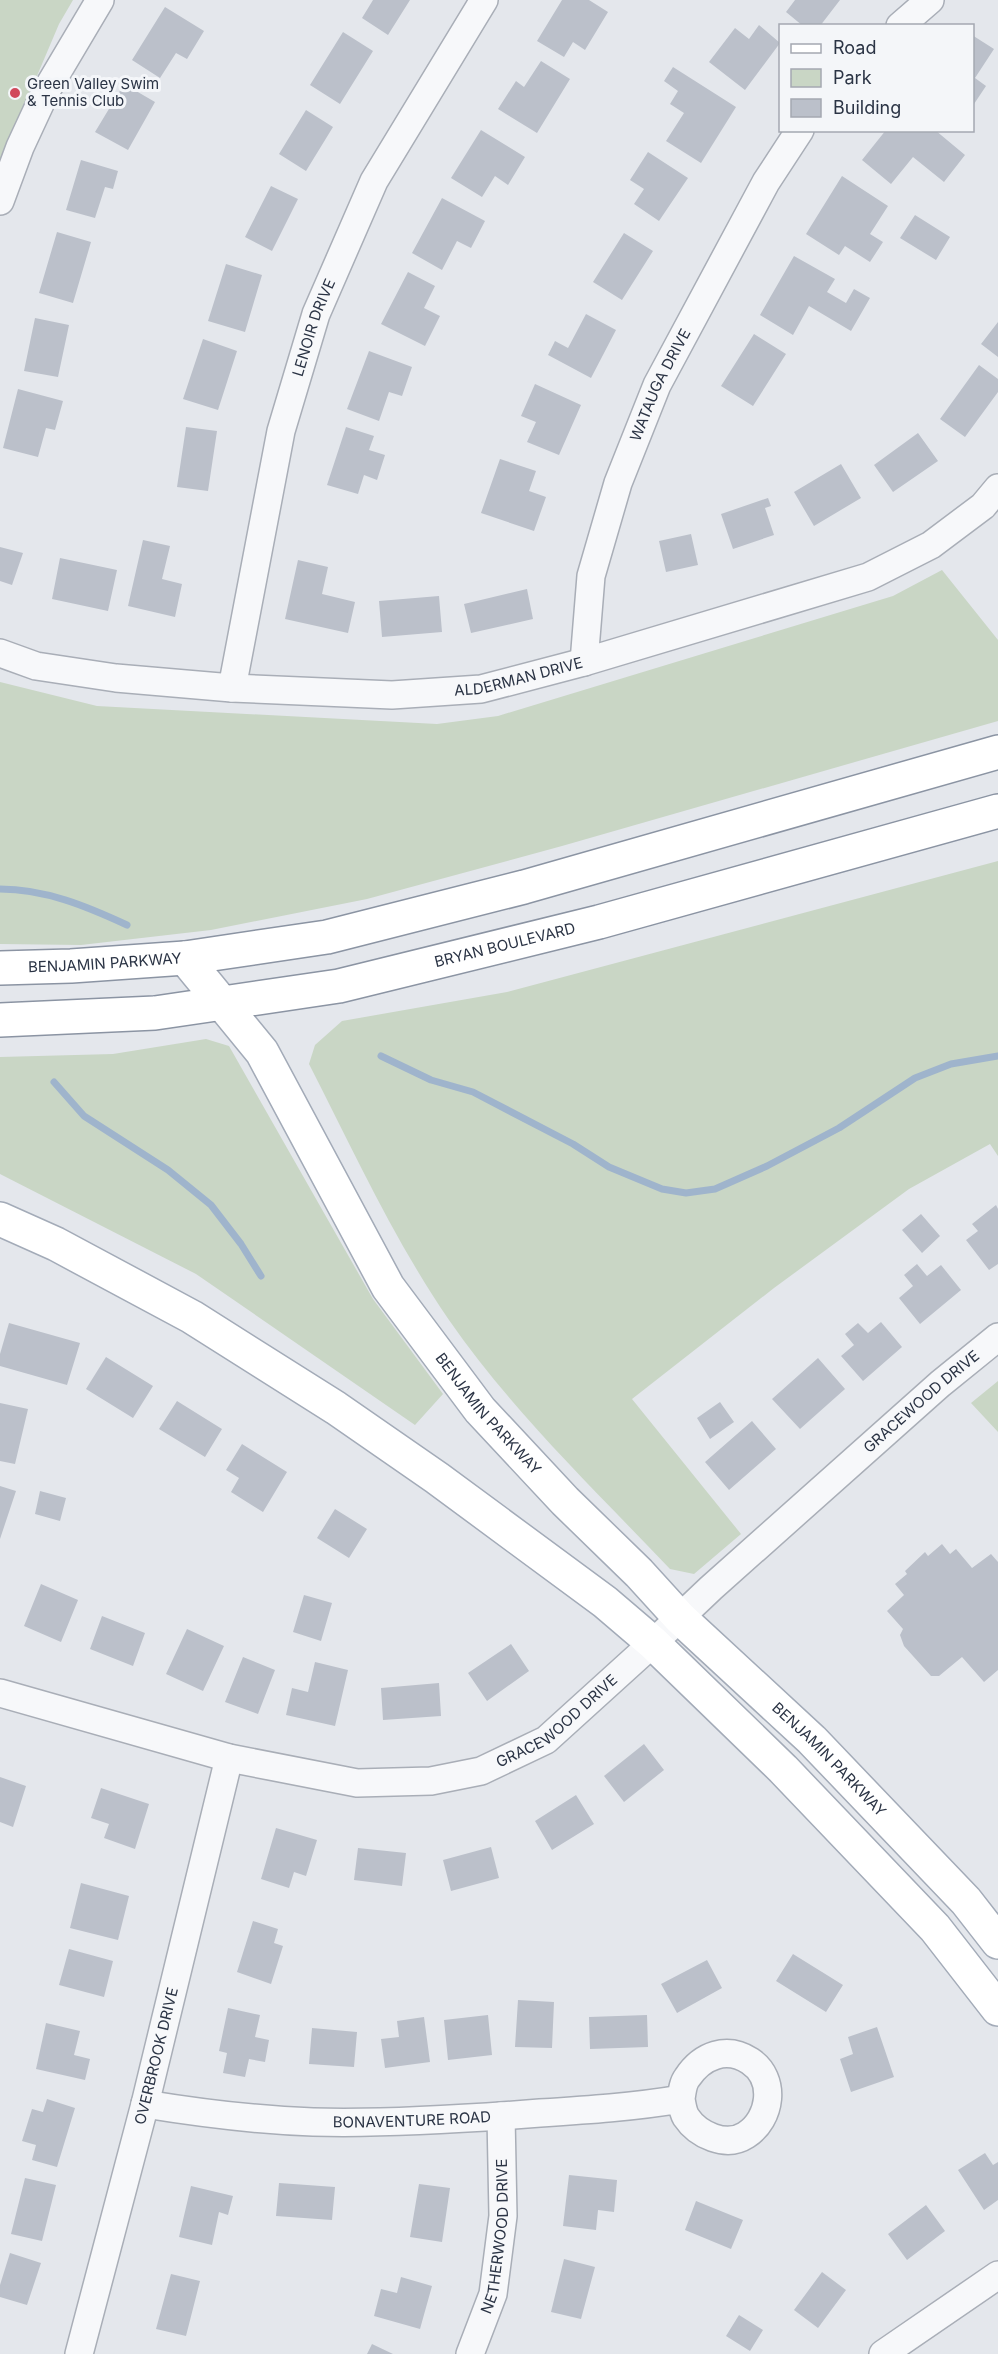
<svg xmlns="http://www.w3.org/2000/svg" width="998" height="2354" font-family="Inter,sans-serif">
	<rect width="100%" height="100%" fill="#e4e7ec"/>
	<path fill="#c9d6c5" d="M 0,0 L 73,0 L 59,24 L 0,163 Z
		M 942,570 L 998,640 L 998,721 L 562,846 L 367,899 L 211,930 L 81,945 L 0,944 L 0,682 L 97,706 L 437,724 L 498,716 L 893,596 Z
		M 998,861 L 998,1156 L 990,1144 L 909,1189 L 774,1288 L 632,1399 L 741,1534 L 694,1574 L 670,1569 C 594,1489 512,1411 449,1320 C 394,1240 353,1150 309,1064 L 315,1045 L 342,1021 L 507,992 Z
		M 206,1039 L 229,1046 L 373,1299 L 443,1394 L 415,1425 L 196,1274 L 0,1174 L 0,1057 L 113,1054 Z
		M 998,1381 L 998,1432 L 971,1403 Z"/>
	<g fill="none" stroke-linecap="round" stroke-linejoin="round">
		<path stroke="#9fb4cc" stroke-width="7" d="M 0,889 C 45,889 86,906 127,925
			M 381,1056 L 431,1080 L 473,1092 L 573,1144 L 609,1167 L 662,1189 L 686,1193 L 715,1189 L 767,1166 L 839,1128 L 915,1078 L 951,1064 L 998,1056
			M 54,1082 L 84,1116 L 168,1170 L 211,1205 L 241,1244 L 261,1276"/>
	</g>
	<path fill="#bbc0ca" d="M 373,0 L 410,0 L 388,35 L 362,18 Z
		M 562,0 L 589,0 L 608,12 L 585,50 L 573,42 L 564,57 L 537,41 Z
		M 795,0 L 840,0 L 820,26 L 803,26 L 786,12 Z
		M 165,7 L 204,31 L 187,59 L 176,53 L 160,78 L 132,60 Z
		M 759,25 L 780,43 L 745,90 L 709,62 L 735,28 L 749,39 Z
		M 343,32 L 373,51 L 340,104 L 310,85 Z
		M 972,35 L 994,49 L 975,78 L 986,86 L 972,107 Z
		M 541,61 L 570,79 L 537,133 L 498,109 L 516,81 L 524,87 Z
		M 673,67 L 736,107 L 701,163 L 666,141 L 684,113 L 670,104 L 678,91 L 664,81 Z
		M 124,84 L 155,102 L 128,150 L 95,132 Z
		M 306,110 L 333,127 L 306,171 L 279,154 Z
		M 481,130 L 525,157 L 508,185 L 495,176 L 482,197 L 451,178 Z
		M 886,130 L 935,130 L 965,155 L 944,182 L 913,157 L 891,184 L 862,160 Z
		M 648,152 L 688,178 L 659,221 L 634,204 L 644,189 L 630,180 Z
		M 81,160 L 118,171 L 113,189 L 105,187 L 95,218 L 66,210 Z
		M 842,176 L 888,206 L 870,234 L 883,242 L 870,262 L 845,246 L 839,255 L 806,234 Z
		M 271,186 L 298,199 L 272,251 L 245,237 Z
		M 442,198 L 485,221 L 471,248 L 457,241 L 442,270 L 412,253 Z
		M 915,215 L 950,237 L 936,260 L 900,238 Z
		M 57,232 L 91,242 L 73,303 L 39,293 Z
		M 624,233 L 653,251 L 622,300 L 593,282 Z
		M 794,256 L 835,279 L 827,292 L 846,303 L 854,289 L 870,298 L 851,331 L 809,306 L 793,335 L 760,315 Z
		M 226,264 L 262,275 L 245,332 L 208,321 Z
		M 408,272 L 435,286 L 424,308 L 440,316 L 425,346 L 381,324 Z
		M 586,314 L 616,330 L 591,378 L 548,355 L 555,341 L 568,348 Z
		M 35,318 L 69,325 L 58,377 L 24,371 Z
		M 998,322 L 998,357 L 981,344 Z
		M 754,334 L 786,354 L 753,406 L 721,386 Z
		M 203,339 L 237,351 L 218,410 L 183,399 Z
		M 369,351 L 412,367 L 402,396 L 389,392 L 379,421 L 347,409 Z
		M 979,365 L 998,379 L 998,392 L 965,437 L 940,419 Z
		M 535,384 L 581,405 L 559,455 L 527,442 L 536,422 L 521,416 Z
		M 18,389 L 63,401 L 55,430 L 46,428 L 38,457 L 3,448 Z
		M 186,427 L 217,431 L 208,491 L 177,487 Z
		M 346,427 L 374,436 L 369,450 L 385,455 L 377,480 L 364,475 L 358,494 L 327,485 Z
		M 918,433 L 938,461 L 893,492 L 874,465 Z
		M 500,459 L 536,471 L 529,491 L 546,497 L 534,531 L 481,513 Z
		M 841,464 L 861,498 L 814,526 L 794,492 Z
		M 768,498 L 771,506 L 765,508 L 774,535 L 733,549 L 721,514 Z
		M 691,534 L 698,565 L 666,572 L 659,541 Z
		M 143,540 L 170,546 L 162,579 L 182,584 L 175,617 L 128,606 Z
		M 0,547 L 23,553 L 12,585 L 0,581 Z
		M 60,558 L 117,570 L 108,611 L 52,599 Z
		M 298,560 L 328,567 L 322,594 L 355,602 L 348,633 L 285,619 Z
		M 527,589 L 533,619 L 471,633 L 464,604 Z
		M 439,596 L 442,632 L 382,637 L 379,601 Z
		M 996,1205 L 998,1209 L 998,1264 L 989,1270 L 966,1240 L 978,1231 L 972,1224 Z
		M 921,1214 L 940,1236 L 922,1253 L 902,1230 Z
		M 917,1264 L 927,1276 L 941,1265 L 961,1290 L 920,1324 L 899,1298 L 913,1286 L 904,1275 Z
		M 881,1322 L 902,1347 L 863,1381 L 841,1356 L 854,1345 L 845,1334 L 858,1323 L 868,1333 Z
		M 9,1323 L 80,1343 L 67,1385 L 0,1366 L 0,1354 Z
		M 106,1357 L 153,1386 L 133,1418 L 86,1389 Z
		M 818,1358 L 845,1389 L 800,1429 L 772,1399 Z
		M 177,1401 L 222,1429 L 205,1457 L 159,1429 Z
		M 720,1402 L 734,1422 L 710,1439 L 697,1418 Z
		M 0,1403 L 28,1409 L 15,1464 L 0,1461 Z
		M 752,1421 L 776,1449 L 729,1490 L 705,1462 Z
		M 242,1444 L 287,1472 L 263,1512 L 231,1492 L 239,1478 L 226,1470 Z
		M 0,1486 L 16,1491 L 0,1539 Z
		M 40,1491 L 66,1498 L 60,1521 L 35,1514 Z
		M 335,1509 L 367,1529 L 349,1558 L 317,1538 Z
		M 942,1544 L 950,1554 L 956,1549 L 972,1568 L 991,1554 L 998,1562 L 998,1670 L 984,1682 L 962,1657 L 939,1676 L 931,1676 L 904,1646 L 900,1635 L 903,1629 L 887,1611 L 904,1595 L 895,1584 L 907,1574 L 905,1571 L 925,1552 L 928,1556 Z
		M 41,1584 L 78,1600 L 61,1642 L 24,1626 Z
		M 304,1595 L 332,1603 L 321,1641 L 293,1632 Z
		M 102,1616 L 145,1633 L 133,1666 L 90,1649 Z
		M 187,1629 L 224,1646 L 203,1691 L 166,1674 Z
		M 511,1644 L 529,1671 L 487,1701 L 468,1673 Z
		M 243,1657 L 275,1670 L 258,1714 L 225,1702 Z
		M 315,1662 L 348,1670 L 335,1726 L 286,1715 L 292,1688 L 308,1692 Z
		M 439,1683 L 441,1716 L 383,1720 L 381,1688 Z
		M 644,1744 L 664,1770 L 624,1802 L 604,1776 Z
		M 0,1777 L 26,1786 L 13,1827 L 0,1822 Z
		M 101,1788 L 149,1804 L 135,1849 L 104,1838 L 109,1824 L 91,1818 Z
		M 576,1795 L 594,1824 L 552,1850 L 535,1821 Z
		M 276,1828 L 317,1840 L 306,1876 L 294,1872 L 289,1888 L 261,1879 Z
		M 491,1847 L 499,1878 L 451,1891 L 443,1860 Z
		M 358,1848 L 406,1853 L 402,1886 L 354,1880 Z
		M 81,1883 L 129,1896 L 118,1940 L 70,1928 Z
		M 253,1921 L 278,1929 L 274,1943 L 283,1946 L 271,1984 L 237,1972 Z
		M 69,1949 L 113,1961 L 104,1997 L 59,1985 Z
		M 793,1954 L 843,1985 L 826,2012 L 776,1981 Z
		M 707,1960 L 722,1988 L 677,2013 L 661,1984 Z
		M 518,2000 L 554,2002 L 552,2048 L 515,2047 Z
		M 228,2008 L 260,2015 L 255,2037 L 269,2040 L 265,2062 L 249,2059 L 245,2077 L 223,2073 L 227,2053 L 219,2051 Z
		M 488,2015 L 492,2055 L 448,2060 L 444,2020 Z
		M 647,2015 L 648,2047 L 590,2049 L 589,2017 Z
		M 424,2017 L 430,2062 L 385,2068 L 381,2039 L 399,2037 L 397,2021 Z
		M 46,2023 L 80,2031 L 74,2055 L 90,2059 L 85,2080 L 36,2069 Z
		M 877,2027 L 894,2077 L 851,2092 L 840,2059 L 853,2054 L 848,2037 Z
		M 312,2028 L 357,2032 L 354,2067 L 309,2064 Z
		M 47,2099 L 75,2108 L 57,2167 L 32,2160 L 36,2145 L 22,2141 L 32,2109 L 43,2112 Z
		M 985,2153 L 993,2165 L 998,2162 L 998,2200 L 984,2210 L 958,2170 Z
		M 569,2175 L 617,2180 L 614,2212 L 598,2210 L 596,2230 L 563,2226 Z
		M 25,2178 L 56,2185 L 42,2241 L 11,2234 Z
		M 279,2183 L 335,2187 L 332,2220 L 276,2216 Z
		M 419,2184 L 450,2188 L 442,2242 L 410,2237 Z
		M 191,2186 L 233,2196 L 228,2215 L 219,2212 L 212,2245 L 179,2237 Z
		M 696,2201 L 743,2220 L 731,2249 L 685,2230 Z
		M 926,2205 L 945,2231 L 907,2260 L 888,2234 Z
		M 10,2253 L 41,2263 L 27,2305 L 0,2297 L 0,2285 Z
		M 564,2259 L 595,2267 L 581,2319 L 551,2312 Z
		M 822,2272 L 846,2290 L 818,2328 L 794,2310 Z
		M 171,2274 L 200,2281 L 186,2336 L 156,2329 Z
		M 401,2277 L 432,2286 L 420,2329 L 374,2316 L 381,2289 L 397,2293 Z
		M 739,2315 L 763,2330 L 750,2351 L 726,2336 Z
		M 372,2344 L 393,2354 L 367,2354 Z"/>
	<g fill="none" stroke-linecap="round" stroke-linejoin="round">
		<g stroke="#a9aeb7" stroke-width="30">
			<g id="street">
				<path d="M 900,26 L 930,0"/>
				<path d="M 0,201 L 20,147 L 46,91 L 100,0"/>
				<path id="s1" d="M 0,653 L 36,666 L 116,678 L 232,688 L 392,695 L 481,689 L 584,662 L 868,577 L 931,545 L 983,506 L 998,488"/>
				<path id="s2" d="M 584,662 L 591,576 L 618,483 L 657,385 L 766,182 L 800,130"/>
				<path id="s3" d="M 232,688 L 281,431 L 316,314 L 374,181 L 484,0"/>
				<path id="s4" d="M 0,1693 L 229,1758 L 357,1783 L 431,1781 L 481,1771 L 546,1740 L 653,1643 L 711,1588 L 940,1384 L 998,1337"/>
				<path id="s5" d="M 145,2104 C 200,2113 257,2120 313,2122 C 388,2124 465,2119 540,2113 C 587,2110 634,2107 681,2099 C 682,2105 683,2112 686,2117 C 698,2135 726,2148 746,2135 C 771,2119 777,2079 750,2061 C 727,2046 702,2055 687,2078 C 683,2083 682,2092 681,2099"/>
				<path id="s6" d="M 79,2354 L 145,2104 L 229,1758"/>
				<path id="s7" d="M 470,2354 L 493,2294 L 503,2216 L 501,2116"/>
				<path d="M 883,2354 L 998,2275"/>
			</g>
		</g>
		<g stroke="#a3abb8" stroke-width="36">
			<g id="primary">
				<path id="s8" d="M 185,958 L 262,1052 L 388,1287 L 480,1410 L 565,1501 L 639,1573 L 680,1618 L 812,1740 L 966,1901 L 998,1942"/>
				<path d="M 0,1219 L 56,1244 L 192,1317 L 336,1408 L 437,1478 L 605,1602 L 653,1643 L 783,1769 L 935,1928 L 998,2009"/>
			</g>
		</g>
		<g stroke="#8b94a3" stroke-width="36">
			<g id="highway">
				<path id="s9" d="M 0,968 L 71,966 L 185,958 L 327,937 L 524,887 L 998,752"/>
				<path id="s10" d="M 0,1020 L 155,1013 L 339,986 L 599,922 L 998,811"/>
			</g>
		</g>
		<use href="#street" stroke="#f7f8fa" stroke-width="27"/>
		<use href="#primary" stroke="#fff" stroke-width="33"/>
		<use href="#highway" stroke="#fff" stroke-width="33"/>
	</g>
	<circle fill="#d1495b" stroke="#f4f6f9" stroke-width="2" cx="15" cy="93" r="6"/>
	<g text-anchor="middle" stroke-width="6" stroke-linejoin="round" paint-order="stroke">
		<g font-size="15" fill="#2b3445" stroke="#f4f6f9" text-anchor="start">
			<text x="27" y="89">Green Valley Swim<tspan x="27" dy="17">&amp; Tennis Club</tspan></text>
		</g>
		<g font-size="15" fill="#2b3445" stroke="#f4f6f9">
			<text dy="5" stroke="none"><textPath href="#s3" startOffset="370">LENOIR DRIVE</textPath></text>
			<text dy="5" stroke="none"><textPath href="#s2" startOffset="290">WATAUGA DRIVE</textPath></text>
			<text dy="5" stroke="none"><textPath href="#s1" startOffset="524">ALDERMAN DRIVE</textPath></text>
			<text dy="5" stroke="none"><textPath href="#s10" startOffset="512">BRYAN BOULEVARD</textPath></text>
			<text dy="5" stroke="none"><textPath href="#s9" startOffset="105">BENJAMIN PARKWAY</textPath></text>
			<text dy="5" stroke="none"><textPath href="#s4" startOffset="1071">GRACEWOOD DRIVE</textPath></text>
			<text dy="5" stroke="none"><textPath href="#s8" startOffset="550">BENJAMIN PARKWAY</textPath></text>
			<text dy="5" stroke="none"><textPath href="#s4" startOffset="585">GRACEWOOD DRIVE</textPath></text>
			<text dy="5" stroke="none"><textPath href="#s8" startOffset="1036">BENJAMIN PARKWAY</textPath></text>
			<text dy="5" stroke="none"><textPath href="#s6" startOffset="308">OVERBROOK DRIVE</textPath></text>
			<text dy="5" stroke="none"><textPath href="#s5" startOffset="268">BONAVENTURE ROAD</textPath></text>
			<text dy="5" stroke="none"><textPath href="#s7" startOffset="122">NETHERWOOD DRIVE</textPath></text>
		</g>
	</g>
	<rect x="779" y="24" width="195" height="108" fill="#f4f6f9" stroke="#a4a8b1" stroke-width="1.5"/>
	<rect x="791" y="44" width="30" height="9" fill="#ffffff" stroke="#a4a8b1" stroke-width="1.5"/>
	<text x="833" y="54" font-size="18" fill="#2b3445">Road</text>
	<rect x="791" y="69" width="30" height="18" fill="#c9d6c5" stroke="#a4a8b1" stroke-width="1.5"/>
	<text x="833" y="84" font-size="18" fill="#2b3445">Park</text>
	<rect x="791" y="99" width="30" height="18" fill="#bbc0ca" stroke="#a4a8b1" stroke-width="1.5"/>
	<text x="833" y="114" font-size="18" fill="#2b3445">Building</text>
</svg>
